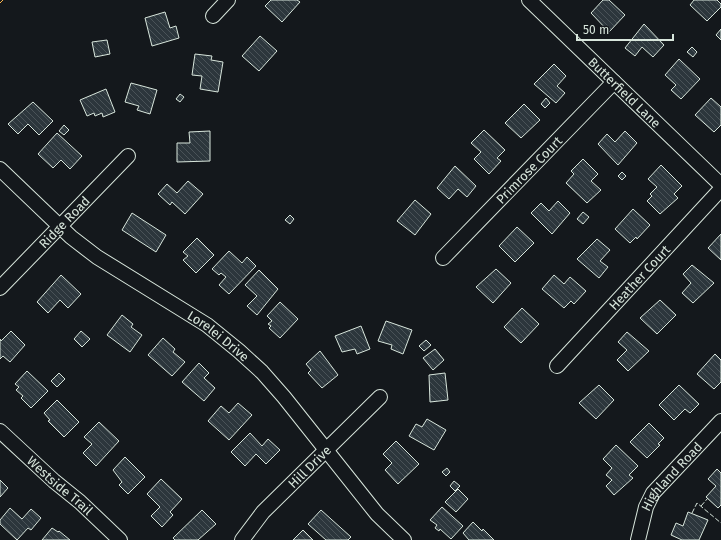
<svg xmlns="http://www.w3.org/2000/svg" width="721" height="540" font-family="'Fira Sans',sans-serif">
	<defs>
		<pattern id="building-back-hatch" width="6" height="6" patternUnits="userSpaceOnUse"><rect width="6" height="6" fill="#2c363c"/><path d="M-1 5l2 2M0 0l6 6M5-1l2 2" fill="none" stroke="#4a5358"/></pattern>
	</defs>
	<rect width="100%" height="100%" fill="#14181c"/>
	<path fill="url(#building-back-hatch)" stroke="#d8e6dc" d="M 271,0 L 297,0 L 300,2 L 282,22 L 265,6 Z
		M 603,0 L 609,0 L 625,15 L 609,32 L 591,13 Z
		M 694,0 L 717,0 L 721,4 L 721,7 L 707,21 L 690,5 Z
		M 165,12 L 170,28 L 176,26 L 179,38 L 152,46 L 145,18 Z
		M 644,24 L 664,45 L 653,57 L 642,47 L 635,56 L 625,48 Z
		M 721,29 L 721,40 L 716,35 Z
		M 260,36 L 277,51 L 259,71 L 242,56 Z
		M 107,40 L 110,54 L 95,57 L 92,42 Z
		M 692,47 L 697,52 L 693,57 L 687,52 Z
		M 195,54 L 212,56 L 211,60 L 223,62 L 218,92 L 200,89 L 202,76 L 192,75 Z
		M 679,59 L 700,79 L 681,99 L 671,90 L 676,85 L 665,75 Z
		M 554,64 L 566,76 L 557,86 L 565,93 L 556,103 L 534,84 Z
		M 131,83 L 157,90 L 150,114 L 137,110 L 139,106 L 125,102 Z
		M 106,89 L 115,112 L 103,117 L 102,113 L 95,116 L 94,113 L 87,116 L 80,100 Z
		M 180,94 L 184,97 L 180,102 L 176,99 Z
		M 546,98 L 550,103 L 545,108 L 541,104 Z
		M 711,98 L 721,107 L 721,125 L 714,132 L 695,115 Z
		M 33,102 L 53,121 L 39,135 L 28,124 L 18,134 L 8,124 Z
		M 524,104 L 540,120 L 521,138 L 505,123 Z
		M 64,125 L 69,130 L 64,135 L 59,131 Z
		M 484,130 L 505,150 L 497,158 L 501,161 L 489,174 L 474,159 L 481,152 L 471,143 Z
		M 210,131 L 210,161 L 177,162 L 177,143 L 190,143 L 189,132 Z
		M 625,131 L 637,143 L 618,165 L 598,144 L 607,134 L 615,142 Z
		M 57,133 L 82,156 L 70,169 L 61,160 L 53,168 L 38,154 Z
		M 583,159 L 598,174 L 591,181 L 601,190 L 587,203 L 566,183 L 574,174 L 571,171 Z
		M 661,165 L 682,186 L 674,194 L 678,198 L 660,214 L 647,201 L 652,196 L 650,194 L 657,187 L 648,179 Z
		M 455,166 L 476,186 L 467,197 L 458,189 L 449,199 L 437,188 Z
		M 622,172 L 626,176 L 622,180 L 618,176 Z
		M 188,181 L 203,194 L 185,214 L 172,202 L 170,205 L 158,194 L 167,184 L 177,193 Z
		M 415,200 L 431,214 L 415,235 L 397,221 Z
		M 558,201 L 570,213 L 552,234 L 531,213 L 541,203 L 549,211 Z
		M 633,209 L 650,225 L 637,239 L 636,237 L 630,243 L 615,229 Z
		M 583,212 L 589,217 L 583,224 L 577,219 Z
		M 132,213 L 166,235 L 156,252 L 122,230 Z
		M 290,215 L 294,219 L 290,224 L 285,220 Z
		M 517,227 L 534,243 L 515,262 L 499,246 Z
		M 721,234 L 721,260 L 708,248 Z
		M 197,238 L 214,255 L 196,273 L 183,260 L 188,256 L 183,252 Z
		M 597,239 L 610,250 L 600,261 L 608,267 L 599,278 L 577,259 Z
		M 229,251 L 242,263 L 247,257 L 256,266 L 229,294 L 219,285 L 226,277 L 221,273 L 219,275 L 212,269 Z
		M 692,265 L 714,283 L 693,303 L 682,293 L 691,283 L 683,274 Z
		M 496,269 L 511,283 L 493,303 L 476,287 Z
		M 259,270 L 278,289 L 257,315 L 247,306 L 257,296 L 245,285 Z
		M 61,275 L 81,294 L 68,308 L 60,300 L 48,313 L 37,302 Z
		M 554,275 L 564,284 L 570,277 L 586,291 L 574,304 L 571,301 L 564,308 L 542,289 Z
		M 660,300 L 676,315 L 657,334 L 640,318 Z
		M 280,302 L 298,319 L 280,338 L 269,328 L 271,326 L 268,324 L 272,321 L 267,316 Z
		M 522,308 L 539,324 L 521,343 L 504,327 Z
		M 122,315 L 133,324 L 131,327 L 142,335 L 130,352 L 107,335 Z
		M 386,321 L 412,330 L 403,354 L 391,349 L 392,345 L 378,341 Z
		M 361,326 L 370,349 L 357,354 L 355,349 L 342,352 L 335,336 Z
		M 11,331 L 25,345 L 10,362 L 3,356 L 0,359 L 0,339 L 1,341 Z
		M 81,331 L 90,339 L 82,347 L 74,339 Z
		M 627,332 L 649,351 L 628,371 L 617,360 L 627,350 L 618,342 Z
		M 163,338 L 175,349 L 173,352 L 185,362 L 172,376 L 148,355 Z
		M 426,340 L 431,345 L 424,351 L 419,346 Z
		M 435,349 L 444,360 L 433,370 L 423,358 Z
		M 320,351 L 338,375 L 322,388 L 308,373 L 311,370 L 306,364 Z
		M 715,354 L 721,360 L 721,382 L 714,389 L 697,374 Z
		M 199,363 L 209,373 L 204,378 L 215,388 L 204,401 L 182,382 Z
		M 27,371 L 48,391 L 31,408 L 21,398 L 23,396 L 16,390 L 19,387 L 15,384 Z
		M 59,373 L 65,379 L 57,387 L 51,381 Z
		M 445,373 L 448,400 L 430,402 L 429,375 Z
		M 599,385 L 614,400 L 596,419 L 579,403 Z
		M 679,385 L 699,404 L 690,413 L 685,409 L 674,420 L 659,405 Z
		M 57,400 L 79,422 L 64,437 L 48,421 L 50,420 L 44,413 Z
		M 238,403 L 252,415 L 229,440 L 208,421 L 221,406 L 229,413 Z
		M 427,419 L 446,430 L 434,450 L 409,436 L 416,424 L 422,427 Z
		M 99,422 L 119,441 L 96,466 L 83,453 L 92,444 L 84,437 Z
		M 649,423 L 664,438 L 658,444 L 660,445 L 647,458 L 630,442 Z
		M 250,433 L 262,446 L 268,439 L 280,450 L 266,464 L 256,454 L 245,466 L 231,452 Z
		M 396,441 L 419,464 L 398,484 L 385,470 L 392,463 L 383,454 Z
		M 616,445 L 638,466 L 629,475 L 633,478 L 614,495 L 606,486 L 612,480 L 606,475 L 612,468 L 603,459 Z
		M 125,457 L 145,477 L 128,494 L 119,485 L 122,482 L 113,470 Z
		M 447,468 L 450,472 L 446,476 L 442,472 Z
		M 717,469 L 721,473 L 721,505 L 718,508 L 706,497 L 716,486 L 708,479 Z
		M 161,479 L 182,499 L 170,512 L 173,515 L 162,527 L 151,516 L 160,507 L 147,494 Z
		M 0,480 L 8,488 L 0,497 Z
		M 454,481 L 460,486 L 455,491 L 450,486 Z
		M 458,489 L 468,499 L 456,512 L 445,502 Z
		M 442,507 L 463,526 L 451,539 L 440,529 L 439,531 L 435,528 L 437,525 L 430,520 Z
		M 10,508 L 22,519 L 31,509 L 41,518 L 31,530 L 28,528 L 17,540 L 0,524 L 0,520 Z
		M 202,510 L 216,524 L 198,540 L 175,540 L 173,538 Z
		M 321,510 L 351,537 L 348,540 L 326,540 L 308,524 Z
		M 688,512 L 708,520 L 699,540 L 682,540 L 671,535 L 676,523 L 683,526 Z
		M 473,522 L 482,531 L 483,529 L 494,540 L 469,540 L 463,533 Z
		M 52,528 L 58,532 L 59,531 L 70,540 L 42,540 Z
		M 303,530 L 313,540 L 293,540 Z"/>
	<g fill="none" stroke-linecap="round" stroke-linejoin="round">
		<g stroke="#d8e6dc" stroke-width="16">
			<g id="minor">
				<path id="s1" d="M 529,0 L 721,185"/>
				<path d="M 213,16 L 228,0"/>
				<path id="s2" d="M 0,169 L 71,237 L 97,257 L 207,325 L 239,351 L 262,372 L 284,397 L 377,514 L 404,540"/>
				<path id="s3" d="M 443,258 L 614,82"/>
				<path id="s4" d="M 0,288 L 128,156"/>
				<path id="s5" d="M 557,366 L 721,189"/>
				<path id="s6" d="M 0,431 L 54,481 L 80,502 L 120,540"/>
				<path id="s7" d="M 242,540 L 263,512 L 380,397"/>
				<path id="s8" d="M 638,540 L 646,507 L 653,493 L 721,421"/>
			</g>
		</g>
		<use href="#minor" stroke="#14181c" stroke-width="14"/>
		<path stroke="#d8e6dc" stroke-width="1" stroke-dasharray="5 2" stroke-linecap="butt" d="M 701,506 L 708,498
			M 692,513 L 697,503 L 721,523"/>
		<path stroke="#ffb74d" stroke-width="1" stroke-dasharray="14 3 2 3" stroke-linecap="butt" d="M 0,3 L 3,0"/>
	</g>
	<g text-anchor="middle" stroke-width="3" stroke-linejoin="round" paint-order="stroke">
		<g font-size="13" fill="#d8e6dc" stroke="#14181c">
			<text dy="5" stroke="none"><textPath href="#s1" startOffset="133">Butterfield Lane</textPath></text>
			<text dy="5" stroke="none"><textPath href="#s3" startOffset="123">Primrose Court</textPath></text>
			<text dy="5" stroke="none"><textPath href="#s4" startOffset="92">Ridge Road</textPath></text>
			<text dy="5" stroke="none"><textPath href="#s5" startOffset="121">Heather Court</textPath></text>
			<text dy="5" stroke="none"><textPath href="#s2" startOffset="276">Lorelei Drive</textPath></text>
			<text dy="5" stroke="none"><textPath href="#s7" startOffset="100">Hill Drive</textPath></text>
			<text dy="5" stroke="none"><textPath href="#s8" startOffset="74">Highland Road</textPath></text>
			<text dy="5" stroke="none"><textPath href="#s6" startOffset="81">Westside Trail</textPath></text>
		</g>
	</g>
	<path d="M577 34v6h96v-6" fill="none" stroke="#d8e6dc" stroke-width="2"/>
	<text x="583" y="34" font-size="12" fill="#d8e6dc" stroke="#14181c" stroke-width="3" paint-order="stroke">50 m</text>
</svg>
